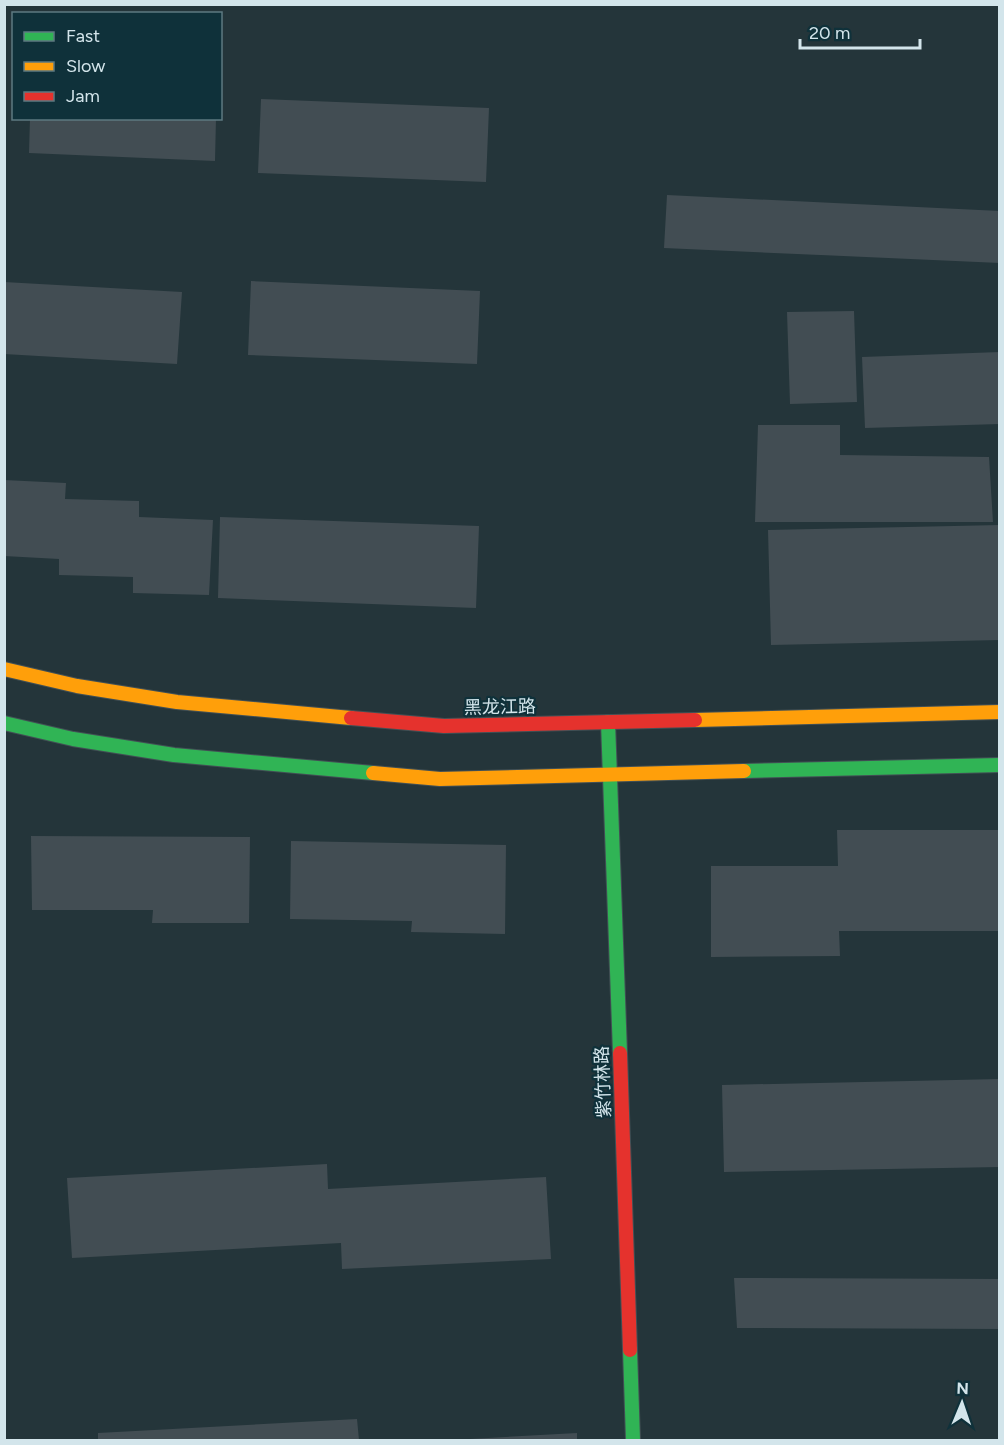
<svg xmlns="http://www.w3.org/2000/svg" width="1004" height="1445" font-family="Figtree,'Noto Sans SC',sans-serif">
	<rect width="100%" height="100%" fill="#24353a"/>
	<path fill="#424d53" d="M 261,99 L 489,108 L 486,182 L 258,173 Z
		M 30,118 L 216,118 L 215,161 L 29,153 Z
		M 667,195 L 1000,211 L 1000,263 L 664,248 Z
		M 251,281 L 480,291 L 477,364 L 248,355 Z
		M 4,282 L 182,292 L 177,364 L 4,354 Z
		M 854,311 L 857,402 L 790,404 L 787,312 Z
		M 1000,352 L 1000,424 L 865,428 L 862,357 Z
		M 758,425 L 840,425 L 840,455 L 989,457 L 993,522 L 755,522 Z
		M 4,480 L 66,483 L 65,499 L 139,501 L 139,517 L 213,520 L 209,595 L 133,593 L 133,577 L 59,575 L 59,559 L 4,556 Z
		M 220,517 L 479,526 L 476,608 L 218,598 Z
		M 1000,525 L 1000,640 L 771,645 L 768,530 Z
		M 837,830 L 1000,830 L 1000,931 L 839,931 L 840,956 L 711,957 L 711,866 L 838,866 Z
		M 31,836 L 250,837 L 249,923 L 152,923 L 153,910 L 32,910 Z
		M 291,841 L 506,845 L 505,934 L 411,932 L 412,921 L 290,919 Z
		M 1000,1079 L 1000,1167 L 724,1172 L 722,1085 Z
		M 327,1164 L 328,1189 L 546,1177 L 551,1259 L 342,1269 L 341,1243 L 72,1258 L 67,1178 Z
		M 734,1278 L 1000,1279 L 1000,1329 L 737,1328 Z
		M 357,1419 L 359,1440 L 98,1440 L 98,1433 Z
		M 577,1433 L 577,1440 L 470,1440 L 470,1439 Z"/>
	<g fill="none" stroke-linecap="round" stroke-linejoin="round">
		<g stroke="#425055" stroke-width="16">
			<path id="fast" d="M 608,722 L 620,1053
				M 4,723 L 73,739 L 174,755 L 373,773
				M 744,771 L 1000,765
				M 630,1350 L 633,1440"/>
		</g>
		<g stroke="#425055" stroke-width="16">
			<path id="slow" d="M 4,669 L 77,686 L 177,702 L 351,718
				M 695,720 L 1000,712
				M 373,773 L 440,779 L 744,771"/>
		</g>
		<g stroke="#425055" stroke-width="16">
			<path id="jam" d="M 351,718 L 444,726 L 695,720
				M 620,1053 L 630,1350"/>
		</g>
		<use href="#fast" stroke="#30b455" stroke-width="14"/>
		<use href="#slow" stroke="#ff9f0a" stroke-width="14"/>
		<use href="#jam" stroke="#e5322d" stroke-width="14"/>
	</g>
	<g text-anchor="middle" stroke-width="4.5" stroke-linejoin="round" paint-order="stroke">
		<g font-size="18" fill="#d3e5eb" stroke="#0f313a">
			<text transform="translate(500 707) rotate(-1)" y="6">黑龙江路</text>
			<text transform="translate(603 1082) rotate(-92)" y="6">紫竹林路</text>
		</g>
	</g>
	<rect width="1004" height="1445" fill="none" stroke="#d3e5eb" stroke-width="12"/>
	<rect x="12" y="12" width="210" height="108" fill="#0f313a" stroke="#5d7981" stroke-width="1.5"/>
	<rect x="24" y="32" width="30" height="9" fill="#30b455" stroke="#5d7981" stroke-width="1.5"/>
	<text x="66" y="42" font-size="18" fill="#d3e5eb">Fast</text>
	<rect x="24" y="62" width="30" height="9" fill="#ff9f0a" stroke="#5d7981" stroke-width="1.5"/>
	<text x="66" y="72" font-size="18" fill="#d3e5eb">Slow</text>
	<rect x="24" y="92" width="30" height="9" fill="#e5322d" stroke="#5d7981" stroke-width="1.5"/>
	<text x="66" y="102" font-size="18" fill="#d3e5eb">Jam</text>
	<g transform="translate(962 1403) rotate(2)" stroke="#0f313a" stroke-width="4.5" paint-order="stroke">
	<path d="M0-4.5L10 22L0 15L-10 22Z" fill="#d3e5eb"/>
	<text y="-9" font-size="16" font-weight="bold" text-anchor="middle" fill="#d3e5eb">N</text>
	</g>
	<path d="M800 39v9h120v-9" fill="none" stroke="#d3e5eb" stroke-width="3"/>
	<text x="809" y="39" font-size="18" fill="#d3e5eb" stroke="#0f313a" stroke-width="4.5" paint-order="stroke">20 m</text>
</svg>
